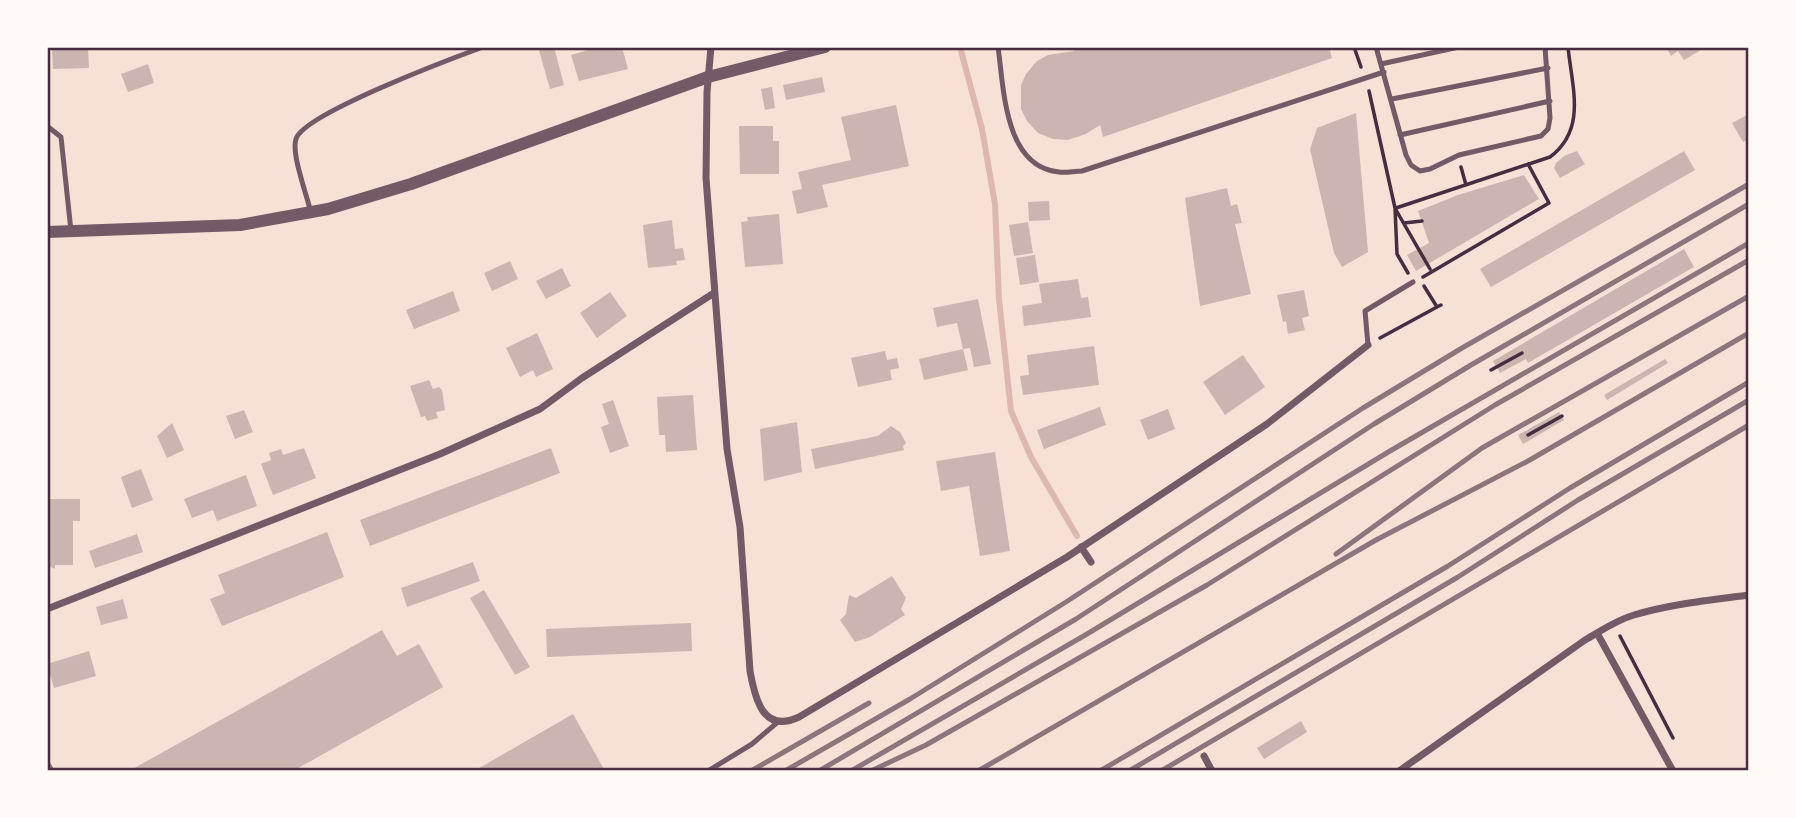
<svg xmlns="http://www.w3.org/2000/svg" width="1796" height="818" font-family="Montserrat,sans-serif">
	<rect width="100%" height="100%" fill="#f7e1d7"/>
	<g fill="none" stroke-linecap="round" stroke-linejoin="round">
		<path stroke="#dcb8b0" stroke-width="6" d="M 960,47 L 982,129 L 995,204 L 999,299 L 1011,411 L 1031,457 L 1077,536"/>
	</g>
	<path fill="#ccb4b1" d="M 52,47 L 88,47 L 89,68 L 53,69 Z
		M 538,47 L 554,47 L 564,85 L 550,89 Z
		M 588,47 L 622,47 L 628,69 L 579,81 L 571,55 L 588,50 Z
		M 1072,47 L 1329,47 L 1332,58 L 1103,137 L 1100,125 L 1086,134 L 1068,140 L 1053,139 L 1038,133 L 1027,121 L 1021,109 L 1021,85 L 1026,74 L 1037,61 L 1048,55 L 1074,51 Z
		M 1666,47 L 1706,47 L 1684,60 L 1678,51 L 1671,56 Z
		M 148,64 L 154,83 L 128,92 L 121,74 Z
		M 822,77 L 825,92 L 786,100 L 783,85 Z
		M 772,87 L 775,108 L 765,110 L 761,89 Z
		M 896,105 L 909,166 L 822,185 L 828,207 L 797,214 L 792,191 L 802,189 L 798,172 L 851,160 L 841,117 Z
		M 1356,113 L 1368,252 L 1342,267 L 1334,253 L 1310,149 L 1317,128 Z
		M 1749,114 L 1749,139 L 1743,142 L 1732,123 Z
		M 739,126 L 773,126 L 773,141 L 779,141 L 779,174 L 740,174 Z
		M 1577,151 L 1585,164 L 1560,178 L 1554,168 L 1556,163 L 1564,156 Z
		M 1684,151 L 1695,170 L 1491,287 L 1480,269 Z
		M 1524,175 L 1539,199 L 1416,271 L 1407,255 L 1429,243 L 1418,211 L 1458,195 Z
		M 1227,188 L 1231,206 L 1237,204 L 1242,223 L 1235,224 L 1251,294 L 1200,306 L 1185,198 Z
		M 1049,201 L 1050,220 L 1029,221 L 1028,202 Z
		M 779,214 L 783,264 L 745,267 L 741,222 L 748,221 L 747,217 Z
		M 672,220 L 675,249 L 683,248 L 685,260 L 676,261 L 677,265 L 648,268 L 643,225 Z
		M 1028,222 L 1033,253 L 1014,256 L 1009,225 Z
		M 1684,249 L 1694,267 L 1528,363 L 1526,359 L 1500,373 L 1493,361 Z
		M 1035,255 L 1039,282 L 1020,285 L 1016,258 Z
		M 510,261 L 518,279 L 492,291 L 484,273 Z
		M 562,268 L 571,286 L 546,299 L 536,281 Z
		M 1078,279 L 1081,298 L 1088,297 L 1091,317 L 1024,326 L 1022,306 L 1042,303 L 1039,284 Z
		M 1304,290 L 1309,316 L 1302,318 L 1305,330 L 1288,334 L 1286,321 L 1283,322 L 1277,295 Z
		M 453,291 L 460,311 L 414,329 L 406,310 Z
		M 610,292 L 627,316 L 597,338 L 580,313 Z
		M 978,299 L 991,364 L 974,367 L 970,348 L 963,349 L 957,323 L 937,327 L 933,308 Z
		M 537,333 L 553,369 L 536,377 L 533,370 L 520,377 L 506,348 Z
		M 1094,346 L 1099,385 L 1023,395 L 1020,376 L 1029,375 L 1027,355 Z
		M 963,349 L 968,370 L 924,380 L 919,359 Z
		M 885,351 L 887,360 L 897,358 L 899,368 L 890,370 L 892,380 L 858,387 L 851,358 Z
		M 1243,355 L 1265,387 L 1225,415 L 1203,382 Z
		M 1665,359 L 1668,363 L 1607,400 L 1604,395 Z
		M 429,380 L 433,389 L 439,387 L 442,390 L 445,410 L 436,412 L 438,418 L 427,421 L 425,416 L 421,417 L 410,386 Z
		M 693,395 L 697,450 L 666,452 L 665,435 L 659,435 L 657,397 Z
		M 613,400 L 629,446 L 610,453 L 601,427 L 609,424 L 602,404 Z
		M 1100,407 L 1106,425 L 1044,449 L 1037,430 Z
		M 1168,409 L 1175,429 L 1148,440 L 1140,420 Z
		M 244,410 L 253,432 L 235,439 L 226,416 Z
		M 1559,412 L 1564,420 L 1523,444 L 1518,435 Z
		M 797,422 L 802,472 L 764,481 L 760,429 Z
		M 172,423 L 184,450 L 167,458 L 157,436 Z
		M 891,426 L 900,432 L 906,443 L 903,446 L 904,450 L 815,469 L 811,449 L 878,436 Z
		M 304,448 L 316,478 L 273,495 L 261,464 L 271,460 L 269,453 L 281,449 L 283,455 Z
		M 551,448 L 560,473 L 370,546 L 360,520 Z
		M 995,452 L 1010,551 L 980,556 L 969,486 L 941,491 L 936,461 Z
		M 141,469 L 153,500 L 132,508 L 121,477 Z
		M 246,475 L 257,506 L 217,521 L 213,510 L 192,518 L 184,499 Z
		M 47,499 L 80,499 L 80,521 L 73,521 L 73,565 L 55,565 L 55,569 L 47,565 Z
		M 327,532 L 344,577 L 222,626 L 210,599 L 225,593 L 218,575 Z
		M 137,534 L 143,552 L 95,568 L 89,551 Z
		M 473,562 L 480,581 L 407,607 L 401,588 Z
		M 892,576 L 906,598 L 901,609 L 905,615 L 870,637 L 855,642 L 840,620 L 846,614 L 849,595 L 856,598 Z
		M 484,590 L 530,667 L 515,675 L 470,598 Z
		M 123,599 L 128,618 L 101,625 L 96,607 Z
		M 691,623 L 692,651 L 547,657 L 546,629 Z
		M 382,630 L 397,656 L 419,644 L 443,687 L 293,771 L 129,771 Z
		M 89,651 L 96,676 L 54,688 L 47,664 Z
		M 573,714 L 605,771 L 474,771 Z
		M 1301,721 L 1307,732 L 1264,759 L 1257,748 Z"/>
	<g fill="none" stroke-linecap="round" stroke-linejoin="round">
		<path stroke="#4a2c40" stroke-width="3.5" d="M 1354,47 L 1361,67
			M 1369,91 L 1395,208 L 1397,254 L 1408,273
			M 1461,167 L 1466,185
			M 1396,208 L 1550,157 C 1587,129 1572,88 1568,47
			M 1396,210 L 1430,269
			M 1404,223 L 1422,221
			M 1423,277 L 1549,203 L 1528,164
			M 1424,286 L 1437,307 L 1441,305
			M 1380,338 L 1437,307
			M 1491,370 L 1522,353
			M 1528,435 L 1562,416
			M 1620,636 L 1673,738"/>
		<path stroke="#755966" stroke-width="5" d="M 998,47 C 1004,88 1004,167 1059,172 C 1066,173 1074,171 1082,171 L 1384,72
			M 1376,47 L 1406,155 L 1411,165 L 1420,171 L 1430,169 L 1459,155 L 1541,136 L 1548,129 L 1550,118 L 1545,47
			M 1381,64 L 1459,47
			M 1392,99 L 1548,68
			M 47,126 L 61,137 L 71,231
			M 1400,135 L 1550,101
			M 311,213 C 307,195 291,154 296,139 C 303,114 453,58 483,47
			M 1368,345 L 1365,311 L 1413,282
			M 708,771 L 752,744 L 779,721"/>
		<path stroke="#755966" stroke-width="7" d="M 711,47 L 707,92 L 706,178 L 727,449 L 740,527 L 750,671 C 755,699 763,734 799,717 L 1067,557 L 1267,424 L 1368,345
			M 1081,547 L 1091,562
			M 47,609 L 440,454 L 540,409 L 582,378 L 714,293
			M 1597,633 L 1673,771
			M 1204,756 L 1212,771
			M 1399,771 L 1585,640 C 1601,631 1616,620 1634,615 C 1670,604 1711,600 1749,595"/>
		<path stroke="#755966" stroke-width="12" d="M 47,232 L 240,225 L 328,209 L 411,184 L 708,77 L 825,47"/>
		<path stroke="#8f747c" stroke-width="5" d="M 1336,554 L 1482,448 L 1749,296
			M 47,762 L 52,771
			M 751,771 L 869,703
			M 785,771 L 910,699 L 1066,602 L 1363,408 L 1462,348 L 1749,184
			M 819,771 L 1076,619 L 1374,424 L 1471,365 L 1749,204
			M 851,771 L 1087,634 L 1390,451 L 1749,243
			M 871,771 L 926,745 L 1207,585 L 1495,405 L 1749,260
			M 978,771 L 1376,540 L 1528,461 L 1749,333
			M 1100,771 L 1448,566 L 1570,488 L 1749,382
			M 1129,771 L 1458,577 L 1578,500 L 1749,400
			M 1161,771 L 1749,425"/>
	</g>
	<rect width="1796" height="818" fill="none" stroke="#fffaf5" stroke-width="98"/>
	<rect x="49" y="49" width="1698" height="720" fill="none" stroke="#4a2c40" stroke-width="2.5"/>
</svg>
